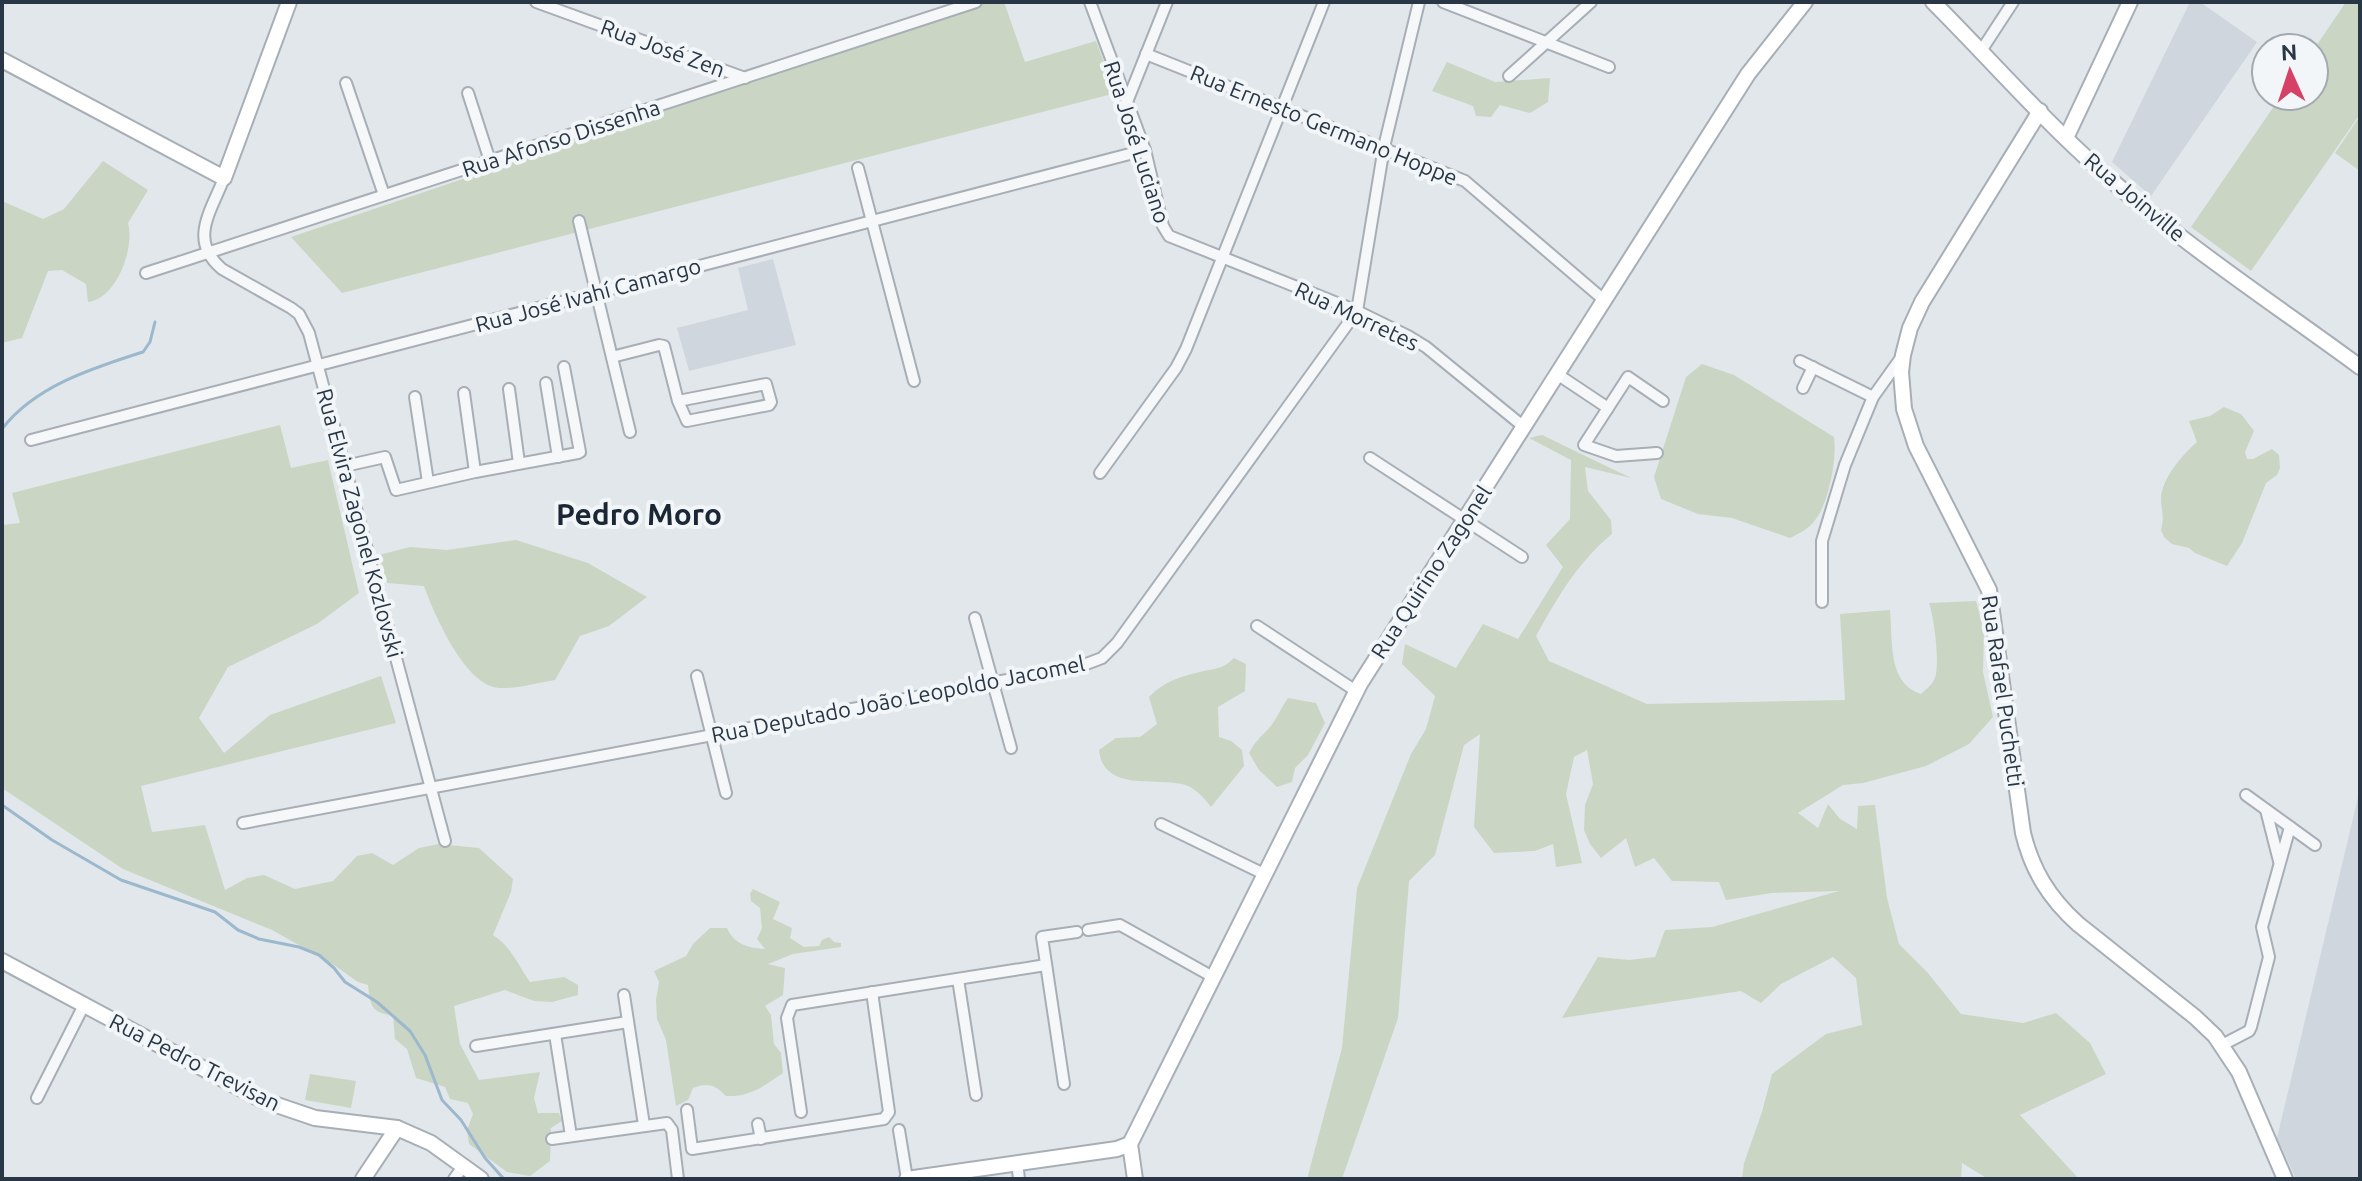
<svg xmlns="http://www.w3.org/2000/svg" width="2362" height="1181" font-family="Ubuntu,sans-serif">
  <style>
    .built { fill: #d0d6de }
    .green { fill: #cad6c3 }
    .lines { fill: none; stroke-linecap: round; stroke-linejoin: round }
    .stream { stroke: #9cb8cd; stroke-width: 3 }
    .street-casing { stroke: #a7aeb6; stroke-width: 14 }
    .secondary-casing { stroke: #a7aeb6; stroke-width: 18 }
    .street { stroke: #f6f7f9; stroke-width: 10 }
    .secondary { stroke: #fff; stroke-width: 14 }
    .labels { text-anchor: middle; stroke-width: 8; stroke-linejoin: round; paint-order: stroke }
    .street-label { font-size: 22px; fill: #293645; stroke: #f2f6f8 }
    .district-label { font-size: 30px; font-weight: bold; fill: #1b2735; stroke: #f2f6f8 }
  </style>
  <rect width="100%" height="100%" fill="#e2e7eb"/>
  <g class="built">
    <polygon points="2190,2 2200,2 2257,42 2151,196 2112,162"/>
    <polygon points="773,259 796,345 689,371 677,328 748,310 738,268"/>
    <polygon points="2360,789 2360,1179 2296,1179 2277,1138"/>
  </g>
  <g class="green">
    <polygon points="987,2 1004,2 1025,62 1096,41 1116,93 342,293 291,237"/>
    <polygon points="2346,2 2360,2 2360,114 2251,271 2191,227 2281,96 2314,96 2314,49"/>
    <polygon points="1447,62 1495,82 1550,78 1548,102 1530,113 1500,105 1491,117 1476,116 1473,106 1432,91"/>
    <polygon points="2360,116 2360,171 2335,153"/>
    <path d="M 103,161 L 148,190 L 128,223 C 135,247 117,299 88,302 L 86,284 L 62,270 L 48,271 L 22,338 L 2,343 L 2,201 L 43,219 L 64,209 Z"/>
    <path d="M 1702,364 L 1734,375 L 1834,437 C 1837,459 1829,501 1816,519 C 1809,529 1800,533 1790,538 L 1732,518 L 1698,514 L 1661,499 L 1654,477 L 1686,377 Z"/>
    <path d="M 2224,407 L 2241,414 L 2254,431 L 2245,452 L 2247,459 L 2253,459 L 2272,449 L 2279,455 L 2280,468 L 2277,475 L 2266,483 L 2242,543 L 2227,566 L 2195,553 L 2189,548 L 2172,544 L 2164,537 L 2161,530 C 2165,514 2161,512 2161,498 C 2162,478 2183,454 2197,442 L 2189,421 L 2210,416 Z"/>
    <path d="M 280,425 L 291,468 L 328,460 L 359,593 L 317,624 L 228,667 L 199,718 L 224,753 L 270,715 L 381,676 L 396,723 L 141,786 L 152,832 L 205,825 L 225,890 L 247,878 L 264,875 L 295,889 L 333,881 L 357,856 L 372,853 L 393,865 L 419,848 L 439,844 L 479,848 L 513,879 L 511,892 L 493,935 C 511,946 518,965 530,982 L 564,977 L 578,985 L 578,995 L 552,1002 L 534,1001 L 505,990 L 454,1006 L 460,1044 L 479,1080 L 540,1072 L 534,1098 L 538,1113 L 559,1113 L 562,1121 L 551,1128 L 550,1161 L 530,1176 L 507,1172 L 469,1144 L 467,1130 L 473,1114 L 468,1103 L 450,1099 L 445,1087 L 416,1078 L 407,1049 L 395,1039 L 393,1015 C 371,1014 370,1004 368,985 L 358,982 L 331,963 L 272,930 L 123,869 L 2,788 L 2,525 L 20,523 L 12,493 Z"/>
    <path d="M 1542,435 L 1631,478 L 1585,467 L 1588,491 L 1611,520 L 1612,534 C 1578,562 1557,598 1536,636 L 1549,661 L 1647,704 L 1845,700 L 1840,614 L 1890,610 C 1893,639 1887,683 1921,694 C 1925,690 1932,685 1934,680 C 1941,667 1934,617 1929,603 L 1976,601 L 1984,631 L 1983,672 L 1993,717 L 1969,744 L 1926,766 L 1863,783 L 1843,785 L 1798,813 L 1818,828 L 1828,804 L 1840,819 L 1857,829 L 1858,806 L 1875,805 L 1887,898 L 1899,944 L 1927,972 L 1961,1014 L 2023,1023 L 2056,1013 L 2090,1043 L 2106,1074 L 2020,1115 L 2079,1179 L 1988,1179 L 1962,1163 L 1961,1179 L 1742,1179 L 1744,1163 L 1762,1112 L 1772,1074 L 1826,1034 L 1862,1025 L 1856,978 L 1833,957 L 1781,984 L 1761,1003 L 1741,991 L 1562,1018 L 1598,957 L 1629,960 L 1655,957 L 1665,930 L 1712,927 L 1839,891 L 1772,893 L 1726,900 L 1719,882 L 1672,881 L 1654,858 L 1635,867 L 1626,838 L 1601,858 L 1590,844 L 1584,830 L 1585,805 L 1593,784 L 1587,750 L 1574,757 L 1566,794 L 1582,863 L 1556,867 L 1553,844 L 1535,851 L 1494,853 L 1474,827 L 1480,734 L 1464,745 L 1435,855 L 1409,881 L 1398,1018 L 1342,1179 L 1307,1179 L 1342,1048 L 1357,888 L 1411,754 L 1426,729 L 1435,696 L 1402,664 L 1405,644 L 1456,668 L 1483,624 L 1518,639 L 1563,567 L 1546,545 L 1570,519 L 1571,460 L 1529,438 Z"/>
    <path d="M 516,540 L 588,563 L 647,597 L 609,626 L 580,636 L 555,680 C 537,683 516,689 499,688 C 465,686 434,614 424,586 L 387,583 L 379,555 L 410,547 L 447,550 Z"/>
    <path d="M 1234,658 L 1246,664 L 1245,691 L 1218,707 L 1219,737 L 1231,741 L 1242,750 L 1244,766 L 1211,807 C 1203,797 1195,787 1182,784 C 1152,778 1103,791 1099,750 L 1116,738 L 1140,737 L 1157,724 L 1149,697 C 1162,683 1180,676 1200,672 C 1215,668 1222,670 1234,658 Z"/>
    <path d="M 1288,698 L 1316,703 L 1325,723 L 1308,755 L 1295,768 L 1292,782 L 1277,787 L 1259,770 L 1249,753 C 1257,739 1260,738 1270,727 C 1276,720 1282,706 1288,698 Z"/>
    <path d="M 753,889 L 780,902 L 773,919 L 792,928 L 790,938 L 804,947 L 819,946 L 822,940 L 829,937 L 834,942 L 841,943 L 841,947 L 793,954 L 768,964 L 785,968 L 783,995 L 765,1006 L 771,1015 L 774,1044 L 781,1053 L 783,1073 C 764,1086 750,1097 726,1096 C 715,1085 708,1082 693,1088 L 688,1100 L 676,1106 L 666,1040 L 657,1019 L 656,1000 L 659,982 L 654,971 L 686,956 L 693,944 L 710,928 L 727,928 C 734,944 748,948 765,949 L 757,939 L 762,928 L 760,908 L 751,901 L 750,894 Z"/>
    <polygon points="310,1074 356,1081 351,1108 305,1100"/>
  </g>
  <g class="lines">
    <g class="stream">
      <path d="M 2,429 C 35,386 93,368 143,352 L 150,342 L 155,322"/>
      <polyline points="2,805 52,840 121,880 215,912 238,930 259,939 299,947 319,955 334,968 345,982 377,1002 410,1031 425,1055 442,1100 461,1120 485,1158 504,1179"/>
    </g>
    <g class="street-casing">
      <g id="street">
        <polyline points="536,2 745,78"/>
        <polyline points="1090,2 1145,150 1163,226 1169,236 1357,311 1408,336 1426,347 1524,427"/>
        <polyline points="1443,2 1609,67"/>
        <polyline points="1981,51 2013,2"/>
        <polyline points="1146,54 1465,181 1604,300"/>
        <polyline points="1509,76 1591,2"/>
        <polyline points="346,83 384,195"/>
        <polyline points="468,93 490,161"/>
        <polyline points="1127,102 1167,2"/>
        <polyline points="858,168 914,381"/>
        <path d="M 224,178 C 211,212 188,240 222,269 L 291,308 L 299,314 L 309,333 L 445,841"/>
        <polyline points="579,221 630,432"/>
        <polyline points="146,273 976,2"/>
        <polyline points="612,357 659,345 664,346 678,401 687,421 769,405 771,402 766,384 678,401"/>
        <polyline points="1800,361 1873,397"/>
        <polyline points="1557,374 1608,408"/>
        <polyline points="546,383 558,457"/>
        <polyline points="1803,388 1813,367"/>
        <polyline points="509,389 519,463"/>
        <polyline points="464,393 475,472"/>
        <polyline points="415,397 428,482"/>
        <polyline points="31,440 1145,150"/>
        <polyline points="1657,453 1616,456 1584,445 1628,377 1663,401"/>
        <polyline points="1370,458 1522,557"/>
        <polyline points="345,466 385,457 396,490 475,472 578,453 580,452 564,367"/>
        <polyline points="1100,473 1176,368 1186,349 1324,2"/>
        <polyline points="1822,602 1822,541 1845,465 1873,397 1903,355"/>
        <polyline points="975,618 1011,748"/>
        <polyline points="1257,626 1356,691"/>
        <polyline points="697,676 726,793"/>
        <polyline points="2246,795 2315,845"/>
        <polyline points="2266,810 2279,861"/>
        <polyline points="243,823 1081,666 1102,658 1117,643 1357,311 1384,147 1419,2"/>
        <polyline points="1161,824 1264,874"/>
        <polyline points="1088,930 1120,925 1213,977"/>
        <polyline points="958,979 976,1095"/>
        <polyline points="624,995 644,1125"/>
        <polyline points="555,1034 571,1136"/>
        <polyline points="2222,1045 2249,1031 2251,1027 2269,957 2262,927 2290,827"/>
        <polyline points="476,1046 628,1022"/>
        <polyline points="1064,1084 1042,937 1077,932"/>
        <polyline points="37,1098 84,1005"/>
        <polyline points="687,1110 692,1149 884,1119 889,1112 872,992"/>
        <polyline points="801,1112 787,1018 792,1005 1046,965"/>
        <polyline points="758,1124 761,1139"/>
        <polyline points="899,1130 907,1179"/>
        <polyline points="552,1139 667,1123 672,1130 678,1179"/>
        <polyline points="1017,1162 1019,1179"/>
        <polyline points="454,1179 464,1165"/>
      </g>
    </g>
    <g class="secondary-casing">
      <g id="secondary">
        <path d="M 1933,2 C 1989,58 2042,119 2101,171 C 2181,243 2273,303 2360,367"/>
        <polyline points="2,60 224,178 289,2"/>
        <path d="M 2040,111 L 1922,302 L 1910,328 L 1903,355 L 1901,372 L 1904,409 L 1916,446 L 1989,590 L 2023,833 C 2032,870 2049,898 2078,924 L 2195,1017 L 2215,1036 L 2239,1072 L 2285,1179"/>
        <polyline points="2066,138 2130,2"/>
        <polyline points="2,961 262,1100 315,1118 397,1128 431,1143 481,1179"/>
        <polyline points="363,1179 397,1128"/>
        <polyline points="907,1179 1117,1149 1130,1144"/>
        <polyline points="1135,1179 1130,1144 1360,684 1748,74 1805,2"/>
      </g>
    </g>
    <use href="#street" class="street"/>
    <use href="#secondary" class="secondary"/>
  </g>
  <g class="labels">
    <g class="street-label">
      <text transform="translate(663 48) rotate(20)" y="8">Rua José Zen</text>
      <text transform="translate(1324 125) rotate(22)" y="8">Rua Ernesto Germano Hoppe</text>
      <text transform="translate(561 138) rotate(-18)" y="8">Rua Afonso Dissenha</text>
      <text transform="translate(1137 142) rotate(72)" y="8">Rua José Luciano</text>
      <text transform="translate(2135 197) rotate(40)" y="8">Rua Joinville</text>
      <text transform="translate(588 295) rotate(-15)" y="8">Rua José Ivahí Camargo</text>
      <text transform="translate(1357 316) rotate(25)" y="8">Rua Morretes</text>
      <text transform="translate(360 523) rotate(75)" y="8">Rua Elvira Zagonel Kozlovski</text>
      <text transform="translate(1431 572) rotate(-57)" y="8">Rua Quirino Zagonel</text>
      <text transform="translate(2003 691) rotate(82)" y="8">Rua Rafael Puchetti</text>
      <text transform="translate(898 699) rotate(-11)" y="8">Rua Deputado João Leopoldo Jacomel</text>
      <text transform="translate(195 1062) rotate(27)" y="8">Rua Pedro Trevisan</text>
    </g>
    <g class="district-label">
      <text x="639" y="525">Pedro Moro</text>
    </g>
  </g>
  <rect width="2362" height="1181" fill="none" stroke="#293645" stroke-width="8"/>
  <g transform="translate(2290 72) rotate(357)"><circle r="38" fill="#f2f6f8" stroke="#a2a9b0" stroke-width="2"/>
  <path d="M0-6L14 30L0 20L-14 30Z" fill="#d64267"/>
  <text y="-12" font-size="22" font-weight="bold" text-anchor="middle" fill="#293645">N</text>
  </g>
</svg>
